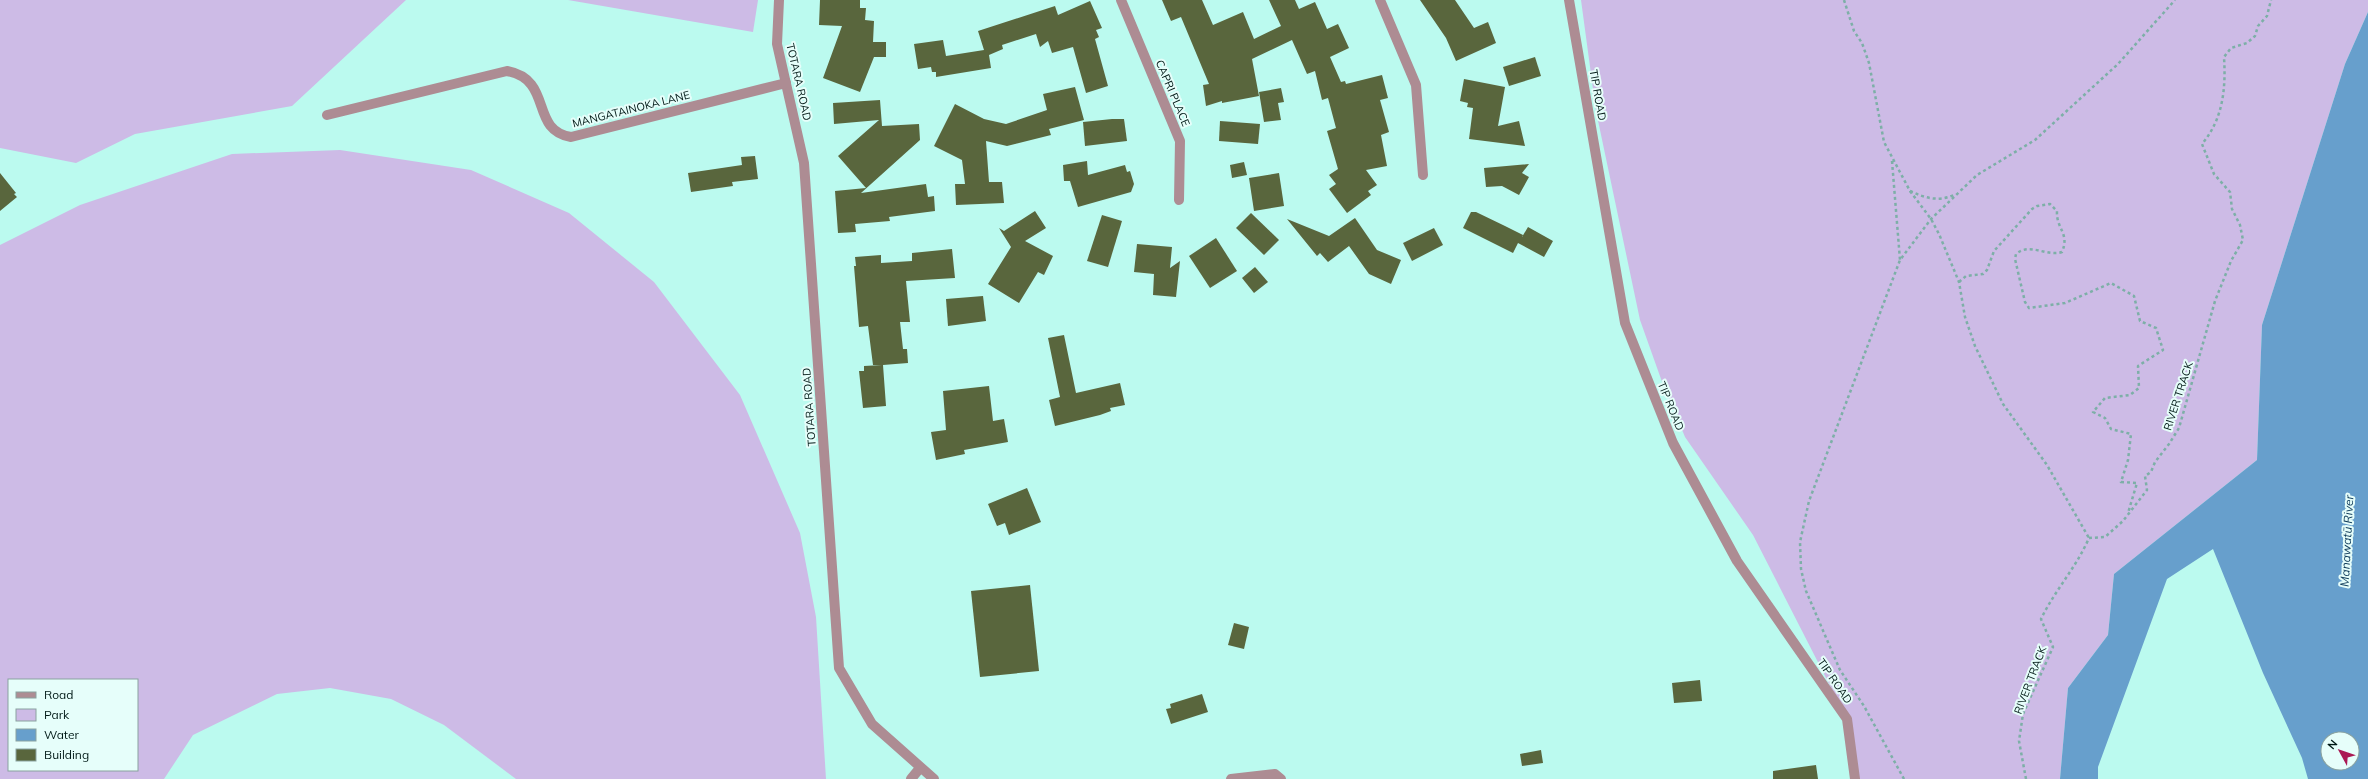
<svg xmlns="http://www.w3.org/2000/svg" width="2368" height="779" font-family="Mulish,sans-serif">
  <style>
    .green { fill: #cdbbe6; fill-rule: evenodd }
    .water { fill: #679fcc; fill-rule: evenodd }
    .building { fill: #59663d }
    .lines { fill: none; stroke-linecap: round; stroke-linejoin: round }
    .path { stroke: #7dafa7; stroke-width: 2.5; stroke-dasharray: 3 3; stroke-linecap: butt }
    .minor { stroke: #ad8c93; stroke-width: 10 }
    .labels { text-anchor: middle; stroke-width: 4; stroke-linejoin: round; paint-order: stroke }
    .street-label { font-size: 11px; fill: #011916; stroke: #e6fefa }
    .water-label { font-size: 12px; font-style: italic; fill: #103c5b; stroke: #e6fefa }
  </style>
  <rect width="100%" height="100%" fill="#bbfaef"/>
  <g class="green">
    <polygon points="0,0 406,0 292,106 135,134 76,163 0,148"/>
    <polygon points="568,0 758,0 753,32"/>
    <polygon points="1581,0 2368,0 2368,12 2345,64 2262,325 2257,460 2114,574 2108,635 2068,688 2060,779 1855,779 1847,719 1753,535 1685,437 1661,379 1640,320 1596,111"/>
    <path d="M 340,150 L 471,170 L 569,213 L 654,282 L 740,395 L 800,533 L 816,617 L 826,779 L 516,779 L 444,725 L 391,699 L 330,688 L 277,694 L 193,735 L 164,779 L 0,779 L 0,245 L 80,205 L 232,154 ZM 9,680 L 137,680 L 137,770 L 9,770 Z"/>
  </g>
  <path class="water" d="M 2368,12 L 2368,779 L 2308,779 L 2302,758 L 2263,673 L 2213,549 L 2167,579 L 2098,767 L 2098,779 L 2060,779 L 2068,688 L 2108,635 L 2114,574 L 2257,460 L 2262,325 L 2345,64 ZM 2328,739 L 2352,739 L 2352,763 L 2328,763 Z"/>
  <g class="building">
    <polygon points="820,0 860,0 860,8 866,8 865,20 874,21 873,42 886,42 886,57 874,57 860,92 823,78 842,26 819,25"/>
    <polygon points="1162,0 1202,0 1213,25 1243,12 1254,39 1281,26 1269,0 1295,0 1299,9 1315,2 1327,29 1338,24 1349,48 1330,57 1341,82 1345,81 1346,84 1382,75 1388,98 1380,100 1389,132 1381,135 1387,166 1366,170 1377,185 1368,191 1371,195 1347,213 1329,189 1336,184 1329,175 1338,169 1327,131 1336,128 1328,98 1322,100 1315,71 1307,74 1292,40 1252,59 1259,96 1222,103 1222,101 1206,106 1203,85 1209,84 1181,17 1171,21"/>
    <polygon points="1420,0 1455,0 1474,28 1488,22 1496,43 1456,61 1446,38"/>
    <polygon points="1090,1 1102,28 1096,30 1099,37 1095,39 1108,86 1086,93 1073,47 1052,53 1048,41 1040,47 1036,34 1002,45 1003,49 989,55 991,68 936,77 936,72 932,72 931,67 918,69 914,44 943,40 946,56 984,50 978,31 1055,6 1058,15"/>
    <polygon points="1535,57 1541,76 1509,86 1503,67"/>
    <polygon points="1464,79 1505,87 1498,126 1519,121 1525,146 1469,139 1473,108 1467,107 1468,103 1460,101"/>
    <polygon points="1075,87 1084,120 1049,129 1051,135 1007,146 986,141 989,182 1002,182 1004,203 956,205 955,184 965,184 962,160 934,146 955,104 984,119 1006,124 1047,110 1043,94"/>
    <polygon points="1281,88 1284,102 1278,103 1281,120 1264,122 1259,92"/>
    <polygon points="880,100 882,126 919,124 920,140 861,193 926,184 928,197 934,196 935,211 889,217 890,221 855,224 856,232 838,233 835,191 866,188 838,156 879,120 834,124 833,103"/>
    <polygon points="1112,119 1124,119 1127,141 1085,146 1083,122"/>
    <polygon points="1220,121 1260,124 1258,144 1219,141"/>
    <polygon points="755,156 758,179 732,182 733,186 691,192 688,173 742,165 741,157"/>
    <polygon points="1087,161 1088,175 1125,165 1127,172 1130,171 1134,184 1131,192 1078,207 1070,181 1064,181 1063,165"/>
    <polygon points="1244,162 1247,175 1232,178 1230,165"/>
    <polygon points="1529,164 1522,173 1529,177 1519,195 1502,186 1486,187 1484,168"/>
    <polygon points="0,173 16,193 14,194 17,197 0,211"/>
    <polygon points="1279,173 1284,206 1254,211 1249,178"/>
    <polygon points="1035,211 1046,228 1025,241 1053,256 1044,275 1038,272 1019,303 988,284 1011,247 999,228 1004,231"/>
    <polygon points="1471,212 1476,212 1505,226 1523,235 1522,237 1528,227 1553,241 1544,257 1518,243 1513,253 1463,228"/>
    <polygon points="1251,213 1279,240 1264,255 1236,228"/>
    <polygon points="1102,215 1122,221 1108,267 1087,261"/>
    <polygon points="1355,218 1377,250 1401,260 1391,284 1369,274 1349,246 1328,262 1320,253 1317,256 1287,219 1329,236"/>
    <polygon points="1434,228 1443,245 1412,261 1403,243"/>
    <polygon points="1216,238 1237,271 1210,288 1189,256"/>
    <polygon points="1137,244 1172,247 1170,268 1180,261 1176,297 1153,295 1154,274 1134,272"/>
    <polygon points="952,249 955,278 906,281 910,322 900,322 903,349 907,349 908,363 883,365 886,406 863,408 859,371 864,371 864,366 882,365 873,365 868,326 859,327 854,266 856,266 855,257 881,255 881,263 912,261 912,253"/>
    <polygon points="1255,267 1268,282 1254,293 1242,278"/>
    <polygon points="983,296 986,321 948,326 946,299"/>
    <polygon points="1064,335 1076,393 1120,383 1125,405 1110,408 1111,411 1100,415 1055,426 1049,400 1060,397 1048,338"/>
    <polygon points="989,386 993,421 1004,419 1008,442 964,450 965,454 936,460 931,432 946,430 943,391"/>
    <polygon points="1027,488 1041,522 1009,535 1005,523 997,526 988,504"/>
    <polygon points="1030,585 1039,671 980,677 971,591"/>
    <polygon points="1234,623 1249,627 1244,649 1228,645"/>
    <polygon points="1700,680 1702,701 1674,703 1672,683"/>
    <polygon points="1202,694 1208,712 1171,724 1166,709 1171,708 1170,704"/>
    <polygon points="1541,750 1543,763 1522,766 1520,754"/>
    <polygon points="1816,765 1818,779 1773,779 1773,771"/>
  </g>
  <g class="lines">
    <g class="path">
      <path d="M 1844,0 L 1854,31 L 1862,43 L 1869,63 L 1884,142 L 1910,191 C 1925,198 1938,202 1954,195"/>
      <polyline points="1892,161 1900,260"/>
      <polyline points="1910,191 1931,219 1939,234 1959,282 1965,317 1975,346 2003,404 2047,465 2089,538"/>
      <path d="M 1959,282 L 1966,276 L 1983,274 L 1987,270 L 1994,251 L 2032,209 L 2037,206 L 2050,204 L 2057,211 C 2056,229 2070,233 2062,252 C 2046,257 2030,242 2016,254 L 2015,259 L 2025,302 L 2029,308 L 2065,303 L 2111,283 L 2134,296 L 2140,321 L 2156,328 L 2163,350 L 2138,366 L 2139,388 L 2130,395 L 2105,398 L 2093,412 L 2105,418 L 2111,429 L 2131,434 L 2128,460 L 2121,482 L 2137,483 L 2128,513"/>
      <polyline points="1904,779 1864,706 1840,670 1806,591 1801,569 1800,542 1809,501 1900,260 1931,219 1977,175 2035,140 2118,64 2175,0"/>
      <path d="M 2026,779 L 2019,741 L 2023,714 L 2053,647 L 2041,619 C 2055,590 2076,568 2089,538 L 2105,537 L 2123,521 L 2147,490 L 2145,476 L 2151,472 L 2155,462 L 2169,444 L 2179,428 L 2215,301 L 2231,261 L 2243,240 L 2240,225 L 2232,209 L 2230,192 L 2214,174 L 2202,144 C 2223,119 2226,89 2224,57 L 2231,48 L 2247,43 L 2255,36 L 2258,26 L 2267,16 L 2271,0"/>
    </g>
    <g class="minor">
      <polyline points="779,0 777,44 804,163 839,668 872,724 934,779"/>
      <polyline points="1121,0 1180,141 1179,200"/>
      <polyline points="1380,0 1416,85 1423,175"/>
      <polyline points="1569,0 1625,323 1673,443 1737,561 1847,719 1855,779"/>
      <path d="M 327,115 L 507,71 C 554,80 529,130 571,137 L 786,83"/>
      <polyline points="911,779 920,768"/>
      <polyline points="1231,779 1275,774 1281,779"/>
    </g>
  </g>
  <g class="labels">
    <g class="street-label">
      <text transform="translate(799 82) rotate(77)" y="4">TOTARA ROAD</text>
      <text transform="translate(1173 93) rotate(67)" y="4">CAPRI PLACE</text>
      <text transform="translate(1598 95) rotate(80)" y="4">TIP ROAD</text>
      <text transform="translate(631 109) rotate(-14)" y="4">MANGATAINOKA LANE</text>
      <text transform="translate(2178 396) rotate(-72)" y="4">RIVER TRACK</text>
      <text transform="translate(1671 406) rotate(68)" y="4">TIP ROAD</text>
      <text transform="translate(809 407) rotate(-94)" y="4">TOTARA ROAD</text>
      <text transform="translate(2030 680) rotate(-69)" y="4">RIVER TRACK</text>
      <text transform="translate(1835 681) rotate(55)" y="4">TIP ROAD</text>
    </g>
    <g class="water-label">
      <text transform="translate(2347 541) rotate(-87)" y="4">Manawatū River</text>
    </g>
  </g>
  <rect x="8" y="679" width="130" height="92" fill="#e6fefa" stroke="#8aa29f"/>
  <rect x="16" y="692" width="20" height="6" fill="#ad8c93" stroke="#8aa29f"/>
  <text x="44" y="699" font-size="12" fill="#011916">Road</text>
  <rect x="16" y="709" width="20" height="12" fill="#cdbbe6" stroke="#8aa29f"/>
  <text x="44" y="719" font-size="12" fill="#011916">Park</text>
  <rect x="16" y="729" width="20" height="12" fill="#679fcc" stroke="#8aa29f"/>
  <text x="44" y="739" font-size="12" fill="#011916">Water</text>
  <rect x="16" y="749" width="20" height="12" fill="#59663d" stroke="#8aa29f"/>
  <text x="44" y="759" font-size="12" fill="#011916">Building</text>
  <g transform="translate(2340 751) rotate(310)"><circle r="19" fill="#e6fefa" stroke="#8aa29f"/>
  <path d="M0-3L7 15L0 10L-7 15Z" fill="#aa1a54"/>
  <text y="-6" font-size="11" font-weight="bold" text-anchor="middle" fill="#011916">N</text>
  </g>
</svg>
